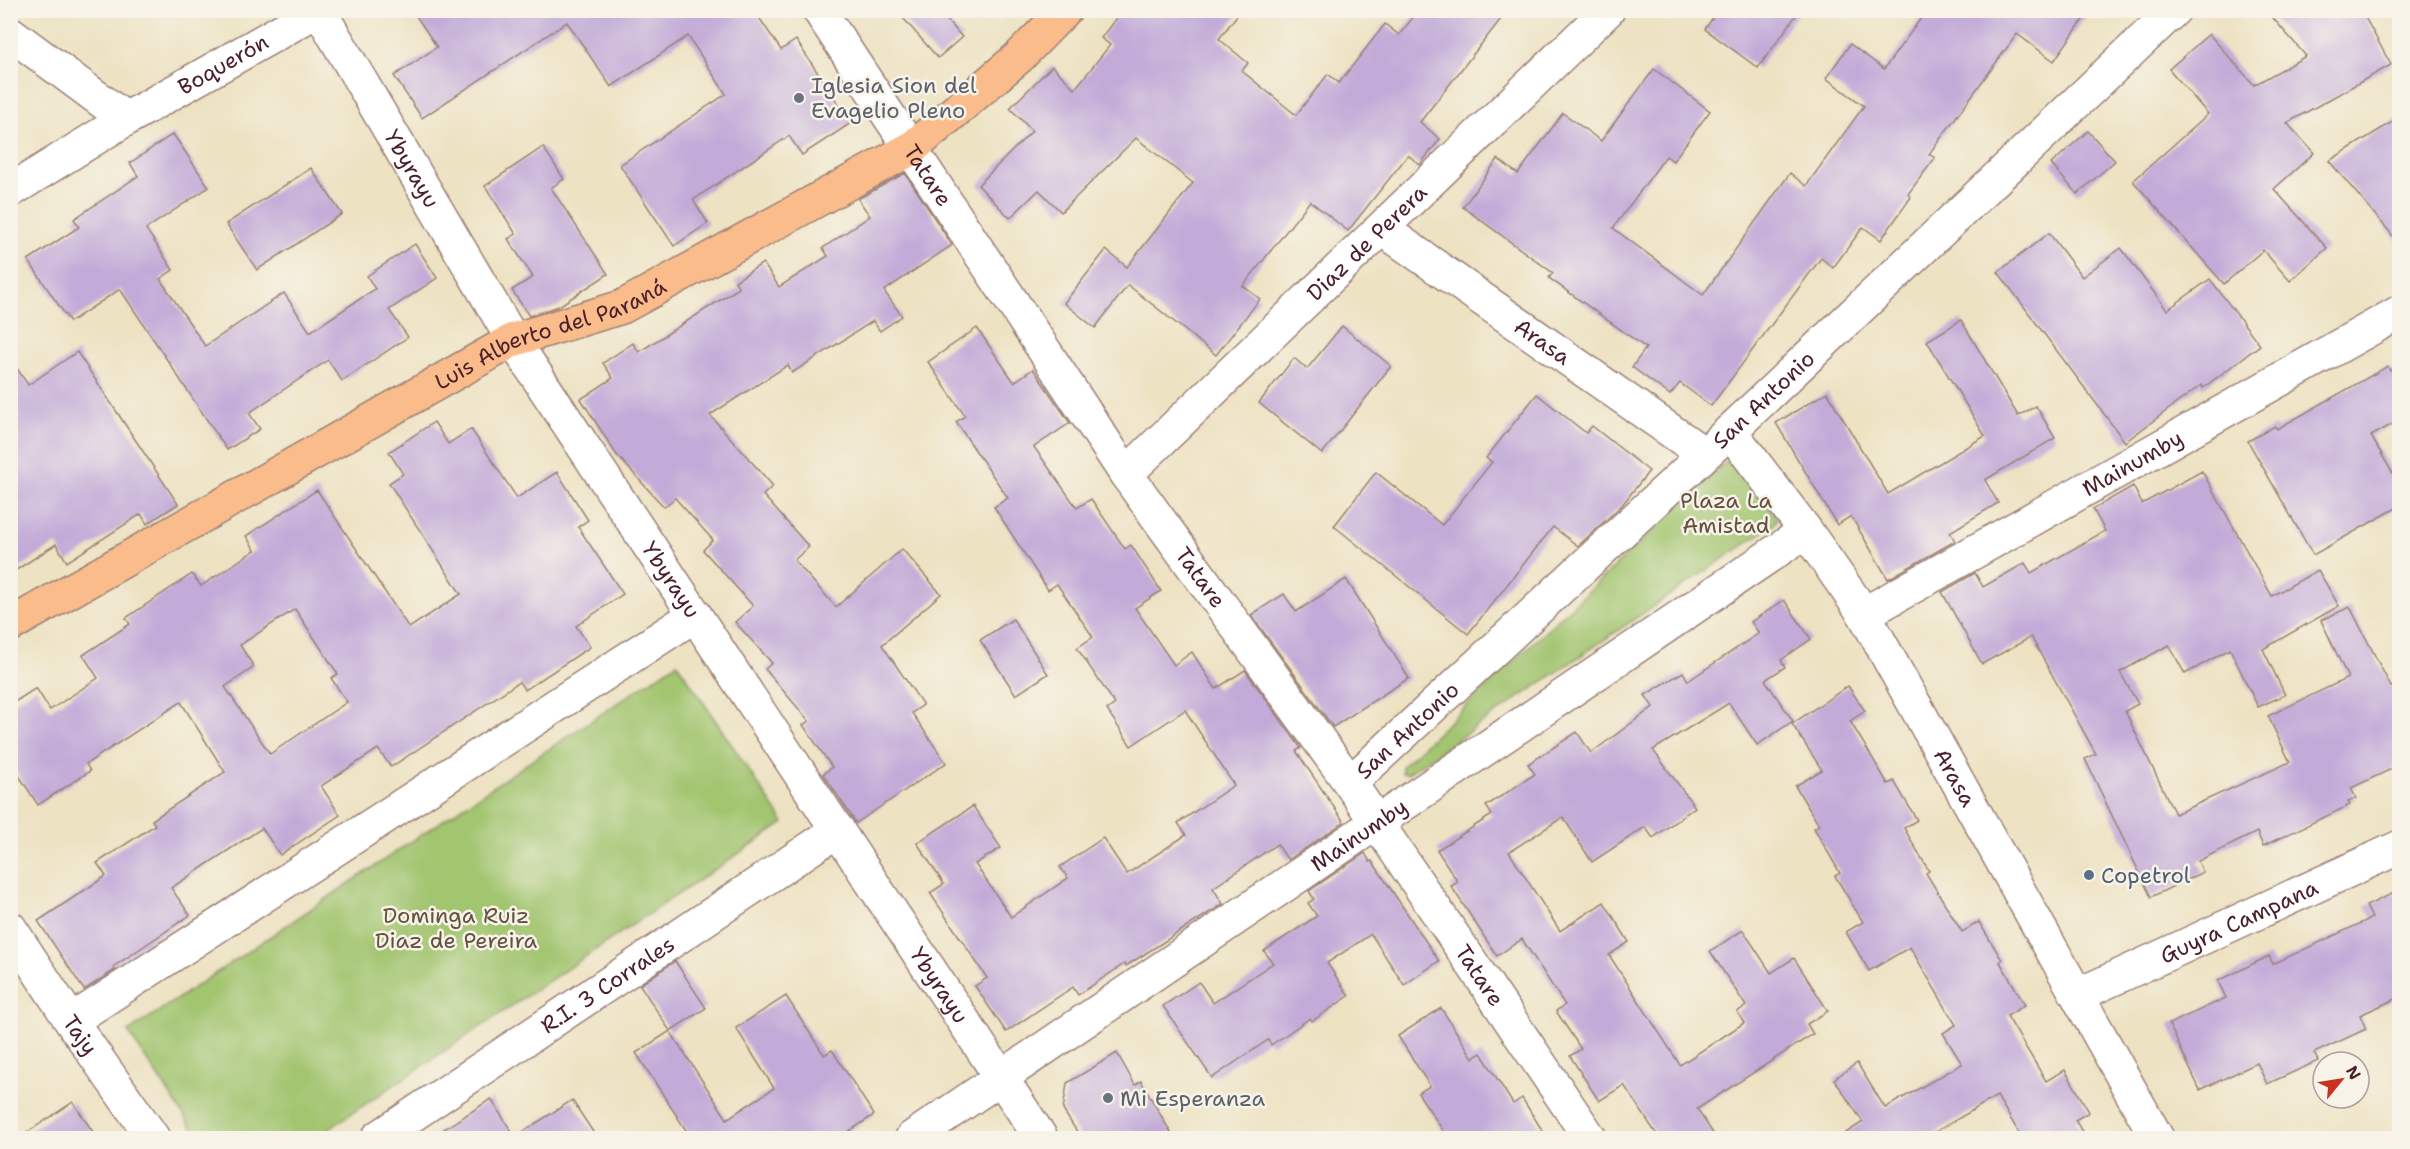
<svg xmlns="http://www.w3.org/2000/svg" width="2410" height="1149" font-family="'Shantell Sans',sans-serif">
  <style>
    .green { fill: #a2c56f; stroke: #76724d; stroke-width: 1.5 }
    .building { fill: #c2abd8; fill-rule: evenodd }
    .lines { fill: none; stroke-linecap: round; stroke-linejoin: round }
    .minor-casing { stroke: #9c8076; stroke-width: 36 }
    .major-casing { stroke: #9c8076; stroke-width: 36 }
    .minor { stroke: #fff; stroke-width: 33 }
    .major { stroke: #fabc8b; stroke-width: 33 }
    .worship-dot { fill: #6b7280; stroke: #f7f3e8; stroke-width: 2 }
    .service-dot { fill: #5c6f8a; stroke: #f7f3e8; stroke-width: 2 }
    .labels { text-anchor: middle; stroke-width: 5; stroke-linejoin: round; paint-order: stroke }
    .street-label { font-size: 22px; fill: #4a1f2b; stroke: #f7f3e8 }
    .worship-label { font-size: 22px; fill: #5b616d; stroke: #f7f3e8; text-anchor: start }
    .park-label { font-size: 22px; fill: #64513f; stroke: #f7f3e8 }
    .service-label { font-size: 22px; fill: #4e5e75; stroke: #f7f3e8; text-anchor: start }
  </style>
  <rect width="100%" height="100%" fill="#f7f3e8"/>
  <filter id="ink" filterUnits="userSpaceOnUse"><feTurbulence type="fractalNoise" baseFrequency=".0167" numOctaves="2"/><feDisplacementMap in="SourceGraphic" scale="12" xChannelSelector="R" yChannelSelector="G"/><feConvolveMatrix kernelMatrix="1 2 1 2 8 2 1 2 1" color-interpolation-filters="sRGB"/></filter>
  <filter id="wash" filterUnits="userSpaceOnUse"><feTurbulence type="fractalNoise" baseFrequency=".008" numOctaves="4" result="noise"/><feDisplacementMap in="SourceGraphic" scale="24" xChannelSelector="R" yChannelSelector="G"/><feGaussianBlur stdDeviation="1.35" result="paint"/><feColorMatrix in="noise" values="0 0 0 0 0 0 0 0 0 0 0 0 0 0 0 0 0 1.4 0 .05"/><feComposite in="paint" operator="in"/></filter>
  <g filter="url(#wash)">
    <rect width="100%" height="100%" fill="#ede2c2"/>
    <g class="green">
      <polygon points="1726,462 1732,462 1776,516 1777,519 1773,525 1408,773 1402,773 1402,766"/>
      <polygon points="677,663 784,823 315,1138 199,1138 128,1032"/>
    </g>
    <g id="blocks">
      <g class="building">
        <polygon points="412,10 754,10 781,50 796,40 851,123 802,155 789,136 693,200 708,223 674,246 620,165 726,94 688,36 611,87 567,22 422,118 394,76 437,47"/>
        <polygon points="896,10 938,10 962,37 938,58"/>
        <polygon points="1122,10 1241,10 1219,39 1248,63 1242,71 1296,115 1328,74 1339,83 1385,24 1399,35 1419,10 1508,10 1420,122 1440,139 1420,165 1408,155 1348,231 1310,201 1243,286 1260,299 1216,355 1128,285 1095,328 1064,303 1106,250 1127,267 1193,183 1136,138 1061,212 1039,190 1010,218 978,185 1032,131 1010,108 1052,66 1075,89 1110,45 1101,38"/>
        <polygon points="1718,10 1800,10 1758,68 1705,29"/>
        <polygon points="1927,10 2090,10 2054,61 2017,34 1929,154 1935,158 1908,194 1911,197 1881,240 1863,227 1833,268 1821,258 1711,406 1680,383 1670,395 1632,367 1646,348 1549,278 1553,273 1463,207 1498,159 1518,174 1563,113 1601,141 1654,69 1710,111 1673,161 1666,156 1613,228 1703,295 1790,173 1806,186 1864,106 1826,78 1850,44 1884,69"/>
        <polygon points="2266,10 2361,10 2391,65 2287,123 2314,153 2274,189 2327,248 2290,281 2263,250 2224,284 2133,181 2208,114 2169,69 2209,34 2254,85 2306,56"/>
        <polygon points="2400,117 2400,244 2329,161"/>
        <polygon points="2088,131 2115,161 2077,194 2051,164"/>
        <polygon points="173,134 209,187 146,229 173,270 160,279 205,346 284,293 310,332 375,289 367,276 415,244 437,278 389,310 408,337 342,381 328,360 249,413 260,429 227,450 120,289 70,322 28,260 79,227 74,219 138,176 130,163"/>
        <polygon points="543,147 564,179 551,188 608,274 559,306 529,316 512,290 533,277 508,239 516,234 485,186"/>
        <polygon points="311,168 342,214 257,270 226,224"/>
        <polygon points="905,173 952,245 884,291 902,316 880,331 873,321 792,373 788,365 710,415 773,486 763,495 809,547 794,560 836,607 902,549 941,594 882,645 923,705 912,713 946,763 856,823 823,774 832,767 803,725 809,721 765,669 772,663 735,622 753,606 703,550 713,540 675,498 664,507 616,454 581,399 613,378 603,363 633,343 639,352 739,288 735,281 763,263 779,287 828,256 823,248 870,216 858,199"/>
        <polygon points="2049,233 2082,277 2121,248 2167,310 2210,279 2260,345 2203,388 2201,385 2125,442 1998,272"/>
        <polygon points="1961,320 2018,416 2036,406 2055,438 1985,480 1998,503 1950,532 1955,541 1888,579 1851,516 1837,525 1776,423 1827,392 1888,494 1985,436 1927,341"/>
        <polygon points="1342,326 1391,366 1322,454 1259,403 1294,358 1307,369"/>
        <polygon points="977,328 1014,382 1033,369 1070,423 1034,447 1077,508 1091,499 1125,549 1131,545 1161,591 1135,608 1174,665 1192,652 1216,689 1245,670 1301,748 1296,751 1344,822 1288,860 1277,844 1213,888 1223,904 1126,966 1124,964 1078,995 1073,987 1006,1032 975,986 987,978 930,893 944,884 917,843 973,806 1001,848 975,864 1011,917 1068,878 1060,867 1103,838 1127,874 1186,835 1178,823 1234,785 1185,710 1131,746 1107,710 1115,704 1077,648 1093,637 1057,584 1048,590 994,507 1008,498 956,422 965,416 928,362"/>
        <polygon points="77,352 178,504 147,524 141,514 67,562 56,544 10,574 10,358 28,385"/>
        <polygon points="2400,365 2400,420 2371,436 2400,486 2400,506 2313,555 2248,441 2275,426 2277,429 2388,366 2390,371"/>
        <polygon points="1537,394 1586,433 1592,426 1649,471 1622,505 1578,546 1553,527 1468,634 1334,526 1376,472 1442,525 1492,462 1486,458"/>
        <path d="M 434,422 L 448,444 L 471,429 L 517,498 L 557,472 L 588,520 L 578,527 L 623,594 L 576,626 L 590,647 L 525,690 L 519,682 L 391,767 L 378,749 L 321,786 L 340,815 L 280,855 L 262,828 L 171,888 L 190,915 L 113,967 L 115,970 L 84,990 L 38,921 L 106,876 L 97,863 L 155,825 L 152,820 L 225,772 L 181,702 L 86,764 L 90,771 L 38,805 L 10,762 L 10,705 L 36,688 L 50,710 L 98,678 L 83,655 L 130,624 L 126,618 L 192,574 L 201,586 L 255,550 L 246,536 L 317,490 L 409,628 L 461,594 L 389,483 L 403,474 L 389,452 ZM 295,609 L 338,674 L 331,678 L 347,702 L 270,754 L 225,687 L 254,667 L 240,645 Z"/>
        <polygon points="2202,471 2272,596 2318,570 2339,606 2263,649 2285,695 2258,707 2230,649 2185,674 2169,645 2120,672 2138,704 2125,711 2175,814 2290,762 2268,716 2348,678 2321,620 2350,607 2391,687 2400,683 2400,765 2351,788 2356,798 2348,802 2350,805 2263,846 2257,832 2198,861 2203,872 2151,897 2085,759 2096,754 2031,637 1982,664 1942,592 1975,573 1983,587 2025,563 2031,573 2105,531 2093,509 2133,486 2142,504"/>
        <polygon points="1346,579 1409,678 1333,727 1251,615 1284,594 1296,612"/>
        <polygon points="1784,600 1811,639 1781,660 1785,667 1765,680 1793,721 1757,745 1729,703 1653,750 1695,807 1653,838 1645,827 1592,862 1563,817 1509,852 1560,931 1604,902 1629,942 1609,955 1680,1065 1744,1023 1737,1012 1746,1006 1710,951 1743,930 1771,973 1794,958 1828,1011 1807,1024 1813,1034 1697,1109 1716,1138 1659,1138 1624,1085 1599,1101 1570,1056 1581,1049 1556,1011 1565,1005 1522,939 1497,956 1451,886 1458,882 1437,850 1492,815 1486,806 1535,774 1528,764 1577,732 1591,753 1653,707 1645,695 1683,672 1688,681 1759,633 1751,622"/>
        <polygon points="1013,619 1048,674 1016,695 980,640"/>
        <polygon points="1848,686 1865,711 1850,721 1888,784 1894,781 1917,820 1904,828 1929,871 1926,873 1962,932 1979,922 2002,960 2000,962 2025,1005 2007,1016 2046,1081 2065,1070 2089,1112 2075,1120 2086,1138 2022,1138 1997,1096 1925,1138 1838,1138 1863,1122 1834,1079 1857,1063 1885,1108 1962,1064 1943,1033 1956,1025 1910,947 1869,971 1846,932 1863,922 1835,876 1840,873 1814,828 1819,825 1795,786 1822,770 1792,724"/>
        <polygon points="1365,853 1370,862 1372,861 1439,961 1404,985 1371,934 1327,963 1349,996 1312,1021 1310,1018 1271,1045 1268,1040 1212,1078 1163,1006 1199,982 1213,1003 1273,963 1264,951 1317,916 1308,903 1314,899 1309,891"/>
        <polygon points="2400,890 2400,997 2360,1015 2366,1029 2314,1053 2318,1061 2267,1084 2257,1063 2200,1090 2169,1024 2226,998 2218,981 2269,956 2273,964 2372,918 2366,906"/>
        <polygon points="675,961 706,1008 670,1031 640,985"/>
        <polygon points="786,996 824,1055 832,1050 874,1115 839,1138 691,1138 636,1053 670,1031 727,1119 774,1088 736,1028"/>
        <polygon points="1441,1008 1473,1058 1481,1053 1513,1104 1522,1098 1547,1138 1448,1138 1418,1093 1430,1086 1398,1036"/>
        <polygon points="1117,1053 1135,1085 1141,1081 1174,1138 1081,1138 1063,1110 1067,1083"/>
        <polygon points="491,1099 515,1137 572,1100 597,1138 430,1138"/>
        <polygon points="73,1102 97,1138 19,1138"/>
      </g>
    </g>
  </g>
  <g filter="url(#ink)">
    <use href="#blocks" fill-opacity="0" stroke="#9c8076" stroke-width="1.5"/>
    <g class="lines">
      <g class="minor-casing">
        <g id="minor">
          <path id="s1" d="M 319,10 L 513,340 L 1041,1138"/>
          <path id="s2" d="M 819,10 L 1126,474 L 1350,783 L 1590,1138"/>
          <polyline points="10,33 126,119"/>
          <path id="s3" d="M 10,191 L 126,119 L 318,10"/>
          <path id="s4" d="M 1382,229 L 1704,454"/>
          <path id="s5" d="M 1730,431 L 1806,531 L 1864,614 L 2157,1138"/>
          <path id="s6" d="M 1126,474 L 1608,10"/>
          <path id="s7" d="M 1864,614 L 2400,312"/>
          <path id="s8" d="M 1350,783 L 1730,431 L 2174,10"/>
          <path id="s9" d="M 10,928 L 71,1021 L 153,1138"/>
          <path id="s10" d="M 2078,995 L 2400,847"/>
          <polyline points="71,1021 695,615"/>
          <path id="s11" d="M 378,1138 L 838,830"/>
          <path id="s12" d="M 912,1138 L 1806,531"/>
        </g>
      </g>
      <g class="major-casing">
        <g id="major">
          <path id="s13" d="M 10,625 L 513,340 L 622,307 L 912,148 L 1019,57 L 1065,10"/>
        </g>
      </g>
      <use href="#minor" class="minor"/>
      <use href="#major" class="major"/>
    </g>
  </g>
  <g class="worship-dot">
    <circle cx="799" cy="98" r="6"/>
    <circle cx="1108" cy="1098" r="6"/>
  </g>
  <circle class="service-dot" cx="2089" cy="875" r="6"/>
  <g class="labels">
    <g class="street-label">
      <text dy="8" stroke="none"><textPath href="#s3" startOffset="248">Boquerón</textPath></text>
      <text dy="8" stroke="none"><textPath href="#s1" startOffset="184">Ybyrayu</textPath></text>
      <text dy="8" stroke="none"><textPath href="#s2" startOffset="198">Tatare</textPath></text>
      <text dy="8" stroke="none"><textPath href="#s6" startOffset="334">Diaz de Perera</textPath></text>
      <text dy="8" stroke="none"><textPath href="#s13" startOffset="615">Luis Alberto del Paraná</textPath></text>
      <text dy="8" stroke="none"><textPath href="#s4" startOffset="196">Arasa</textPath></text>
      <text dy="8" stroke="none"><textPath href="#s8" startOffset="564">San Antonio</textPath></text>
      <text dy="8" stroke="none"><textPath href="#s7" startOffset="308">Mainumby</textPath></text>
      <text dy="8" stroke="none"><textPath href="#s2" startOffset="684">Tatare</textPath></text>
      <text dy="8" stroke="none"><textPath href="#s1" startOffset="670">Ybyrayu</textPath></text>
      <text dy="8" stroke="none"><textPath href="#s8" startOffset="78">San Antonio</textPath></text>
      <text dy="8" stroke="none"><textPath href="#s5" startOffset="414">Arasa</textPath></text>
      <text dy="8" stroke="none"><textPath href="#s12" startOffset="540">Mainumby</textPath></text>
      <text dy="8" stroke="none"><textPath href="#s10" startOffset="177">Guyra Campana</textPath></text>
      <text dy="8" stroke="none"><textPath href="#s2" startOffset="1170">Tatare</textPath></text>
      <text dy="8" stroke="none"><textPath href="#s11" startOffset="276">R.I. 3 Corrales</textPath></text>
      <text dy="8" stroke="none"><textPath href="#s1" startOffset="1156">Ybyrayu</textPath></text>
      <text dy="8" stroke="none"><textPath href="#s9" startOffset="128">Tajy</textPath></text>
    </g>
    <g class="worship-label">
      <text x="811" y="93">Iglesia Sion del<tspan x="811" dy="25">Evagelio Pleno</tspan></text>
      <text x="1120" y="1106">Mi Esperanza</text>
    </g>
    <g class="park-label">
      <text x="1726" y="508">Plaza La<tspan x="1726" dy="25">Amistad</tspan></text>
      <text x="456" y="923">Dominga Ruiz<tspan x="456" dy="25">Diaz de Pereira</tspan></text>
    </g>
    <g class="service-label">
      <text x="2101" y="883">Copetrol</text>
    </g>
  </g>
  <rect width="2410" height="1149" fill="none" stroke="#f7f3e8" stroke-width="36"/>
  <g transform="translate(2341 1080) rotate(60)"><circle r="28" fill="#f7f3e8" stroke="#b29e9c" stroke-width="1.5"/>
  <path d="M0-4.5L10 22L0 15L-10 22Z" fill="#c8321e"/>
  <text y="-9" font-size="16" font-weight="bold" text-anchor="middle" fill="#4a1f2b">N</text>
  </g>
</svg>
